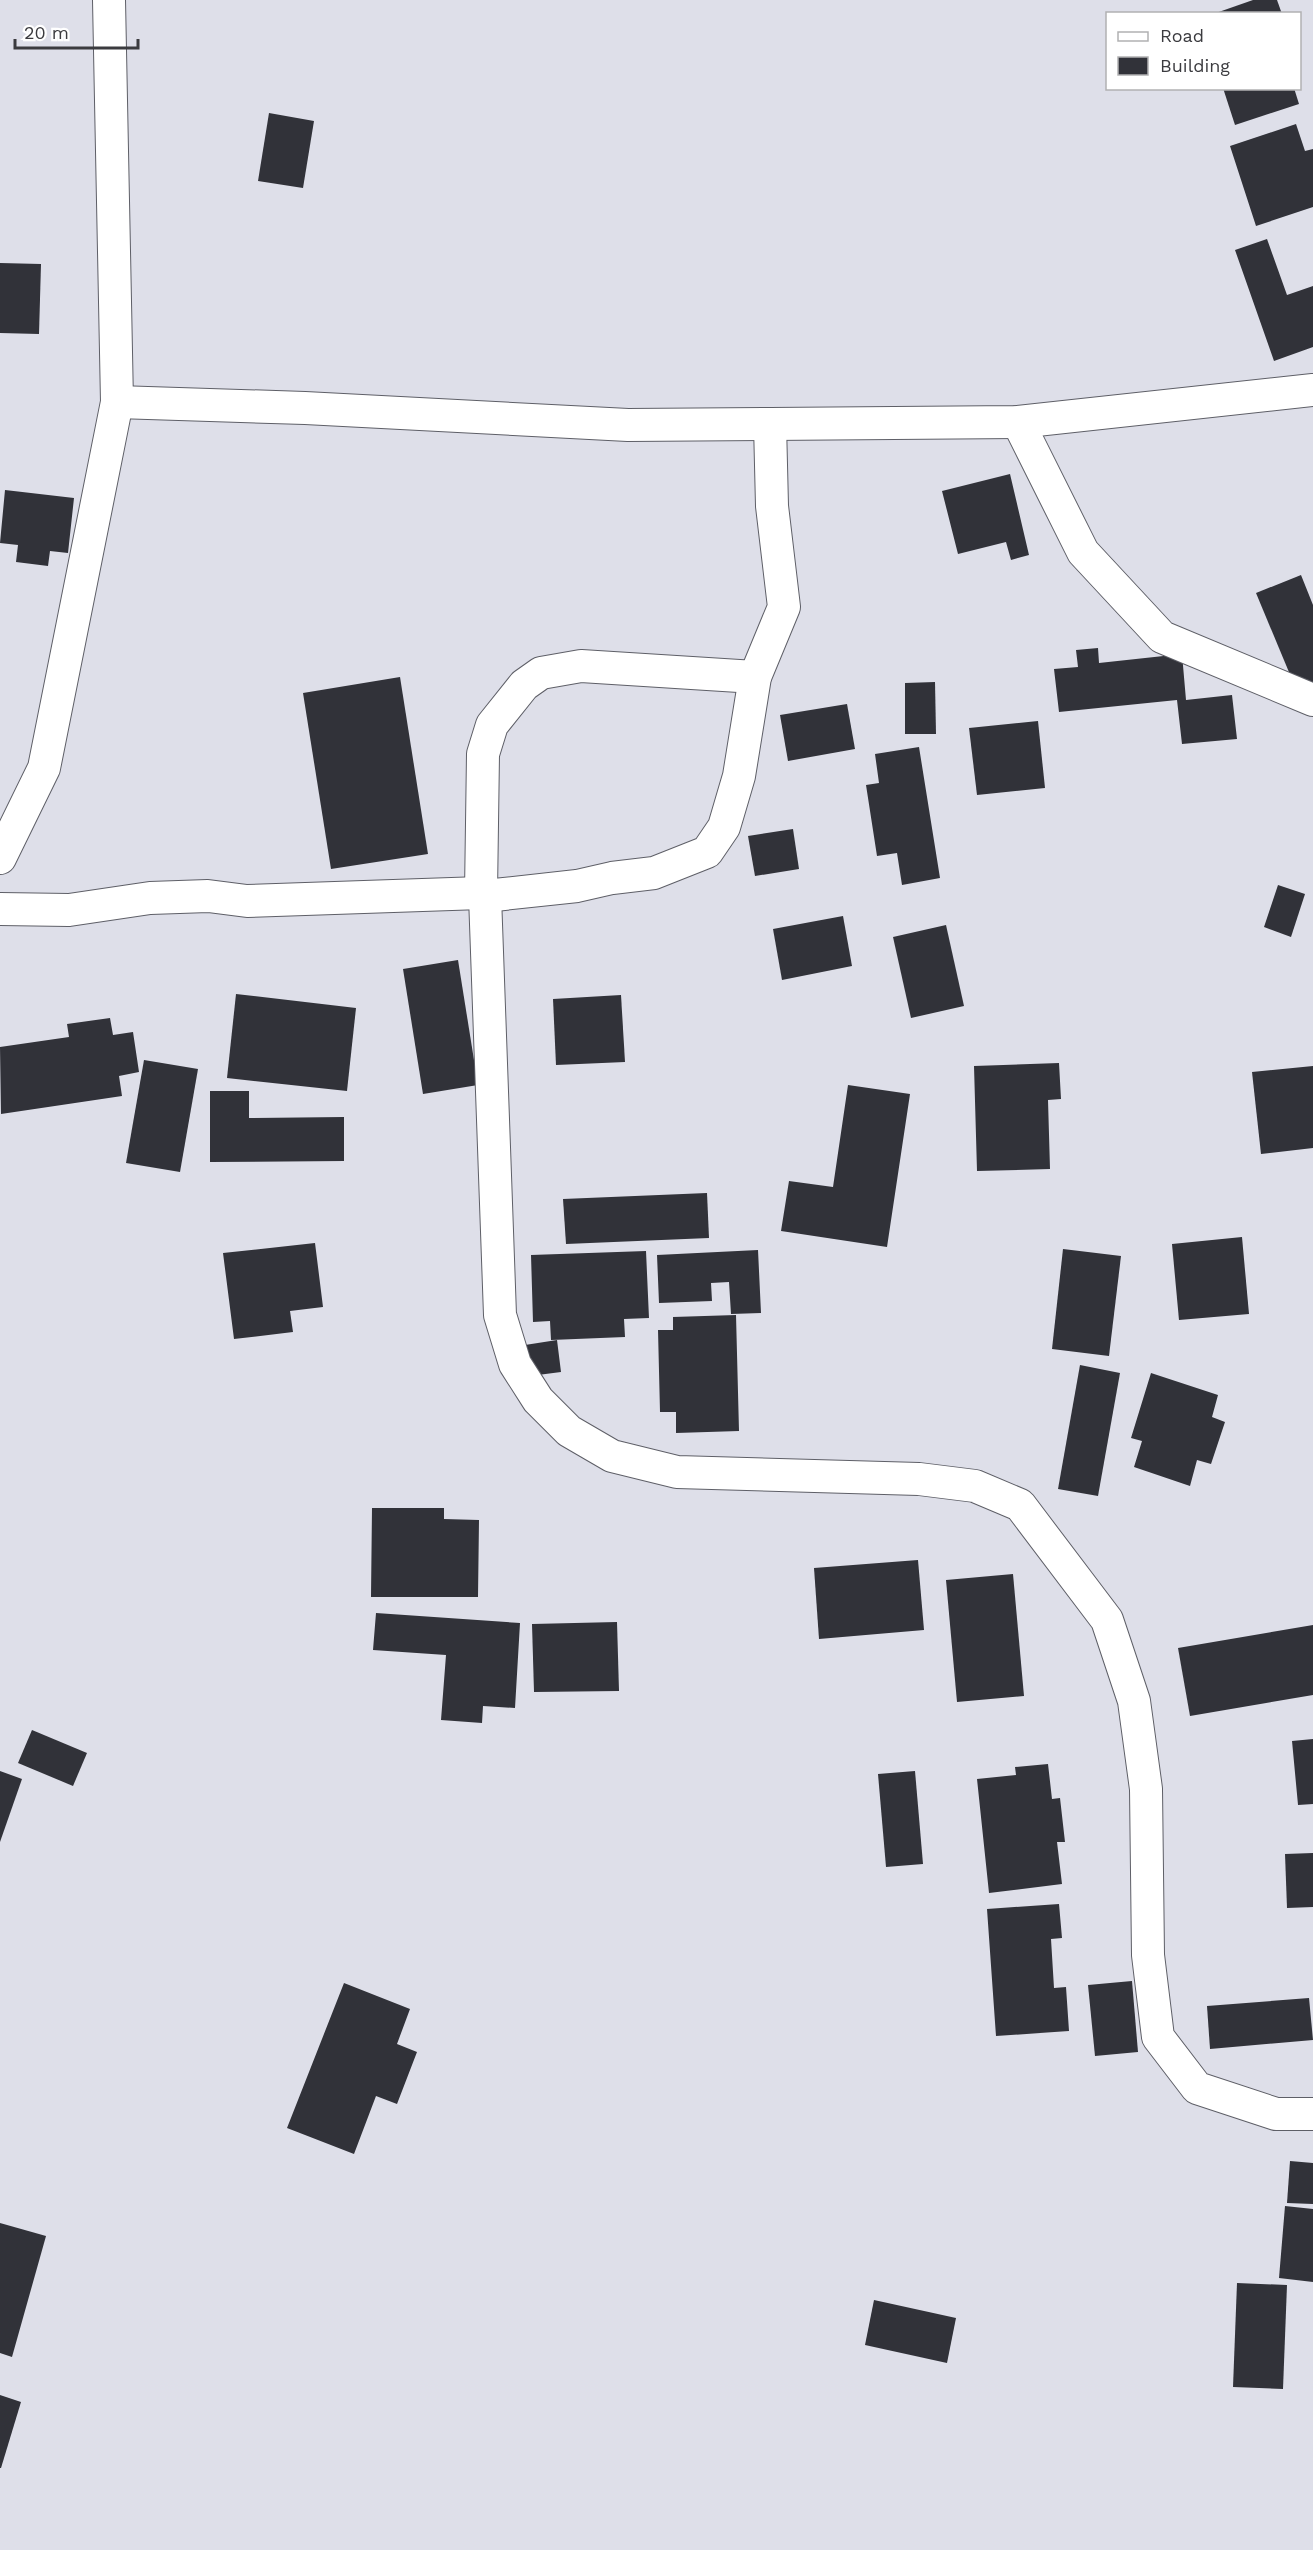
<svg xmlns="http://www.w3.org/2000/svg" width="1313" height="2550" font-family="'Work Sans',sans-serif">
  <style>
    .building { fill: #313239 }
    .lines { fill: none; stroke-linecap: round; stroke-linejoin: round }
    .street-casing { stroke: #5e5f67; stroke-width: 34 }
    .street { stroke: #fff; stroke-width: 32 }
  </style>
  <rect width="100%" height="100%" fill="#dedfe9"/>
  <g class="building">
    <polygon points="1253,0 1277,0 1282,14 1213,14"/>
    <polygon points="1223,88 1294,88 1299,104 1235,125"/>
    <polygon points="269,113 314,121 303,188 258,181"/>
    <polygon points="1296,124 1305,151 1313,149 1313,207 1256,226 1230,146"/>
    <polygon points="1267,239 1287,295 1313,286 1313,347 1274,361 1235,250"/>
    <polygon points="0,263 41,264 39,334 0,333"/>
    <polygon points="1010,474 1029,555 1011,560 1006,542 958,554 942,491"/>
    <polygon points="5,490 74,498 68,553 50,551 48,566 16,562 18,545 0,543"/>
    <polygon points="1301,575 1313,605 1313,682 1296,689 1256,593"/>
    <polygon points="1098,648 1099,663 1182,654 1186,700 1232,695 1237,739 1182,744 1177,700 1059,712 1054,669 1078,667 1076,650"/>
    <polygon points="400,677 428,854 331,869 303,693"/>
    <polygon points="935,682 936,734 905,734 905,683"/>
    <polygon points="847,704 855,749 788,761 780,715"/>
    <polygon points="1038,721 1045,788 977,795 969,728"/>
    <polygon points="919,747 940,878 902,885 897,853 877,856 866,785 879,783 875,754"/>
    <polygon points="793,829 799,869 755,876 748,836"/>
    <polygon points="1278,885 1305,894 1291,937 1264,927"/>
    <polygon points="843,916 852,966 782,980 773,929"/>
    <polygon points="946,925 964,1006 911,1018 893,937"/>
    <polygon points="458,960 478,1085 423,1094 403,969"/>
    <polygon points="236,994 356,1008 347,1091 227,1078"/>
    <polygon points="621,995 625,1062 556,1065 553,999"/>
    <polygon points="110,1018 113,1035 133,1032 139,1072 119,1076 122,1096 1,1114 0,1047 69,1037 67,1024"/>
    <polygon points="144,1060 198,1069 180,1172 126,1163"/>
    <polygon points="1059,1063 1061,1099 1048,1100 1050,1169 977,1171 974,1066"/>
    <polygon points="1313,1066 1313,1148 1261,1154 1252,1072"/>
    <polygon points="848,1085 910,1094 887,1247 781,1231 789,1181 833,1187"/>
    <polygon points="210,1091 249,1091 249,1118 344,1117 344,1161 210,1162"/>
    <polygon points="707,1193 709,1238 566,1244 563,1199"/>
    <polygon points="1242,1237 1249,1314 1179,1320 1172,1244"/>
    <polygon points="315,1243 323,1307 290,1311 293,1332 234,1339 223,1253"/>
    <polygon points="1063,1249 1121,1256 1109,1356 1052,1349"/>
    <polygon points="758,1250 761,1313 731,1314 729,1282 711,1283 712,1301 659,1303 657,1255"/>
    <polygon points="646,1251 649,1318 624,1319 625,1337 551,1340 550,1321 533,1322 531,1255"/>
    <polygon points="736,1315 739,1431 676,1433 676,1412 660,1412 658,1330 673,1330 673,1317"/>
    <polygon points="557,1340 561,1372 530,1376 525,1345"/>
    <polygon points="1080,1365 1120,1373 1098,1496 1058,1489"/>
    <polygon points="1151,1373 1218,1395 1212,1417 1225,1422 1211,1464 1197,1460 1190,1486 1134,1467 1142,1441 1131,1438"/>
    <polygon points="372,1508 444,1508 444,1519 479,1520 478,1597 371,1597"/>
    <polygon points="918,1560 924,1630 819,1639 814,1568"/>
    <polygon points="1013,1574 1024,1696 957,1702 946,1580"/>
    <polygon points="376,1613 520,1623 515,1708 483,1706 482,1723 441,1720 446,1655 373,1650"/>
    <polygon points="617,1622 619,1691 534,1692 532,1624"/>
    <polygon points="1313,1625 1313,1695 1190,1716 1178,1648"/>
    <polygon points="32,1730 87,1753 73,1786 18,1763"/>
    <polygon points="1313,1739 1313,1804 1298,1805 1292,1741"/>
    <polygon points="1048,1764 1052,1799 1060,1798 1065,1842 1057,1842 1062,1884 989,1893 977,1779 1016,1775 1015,1767"/>
    <polygon points="0,1771 22,1779 0,1842"/>
    <polygon points="915,1771 923,1864 886,1867 878,1774"/>
    <polygon points="1313,1853 1313,1907 1287,1908 1285,1854"/>
    <polygon points="1059,1904 1062,1938 1051,1939 1054,1988 1066,1987 1069,2031 996,2036 987,1909"/>
    <polygon points="1132,1981 1138,2052 1095,2056 1088,1985"/>
    <polygon points="344,1983 410,2009 397,2044 417,2052 397,2104 376,2096 354,2154 287,2128"/>
    <polygon points="1309,1998 1313,2040 1210,2049 1207,2006"/>
    <polygon points="1290,2161 1313,2163 1313,2204 1287,2203"/>
    <polygon points="1285,2206 1313,2209 1313,2282 1279,2278"/>
    <polygon points="0,2223 46,2236 12,2357 0,2353"/>
    <polygon points="1237,2283 1287,2285 1283,2389 1233,2387"/>
    <polygon points="874,2300 956,2318 947,2363 865,2345"/>
    <polygon points="0,2395 21,2402 1,2468 0,2468"/>
  </g>
  <g class="lines">
    <g class="street-casing">
      <g id="street">
        <polyline points="117,402 305,408 628,425 770,424 1018,422 1313,390"/>
        <polyline points="1018,422 1083,552 1162,637 1313,700"/>
        <polyline points="0,858 44,768 117,402 109,0"/>
        <polyline points="481,893 483,754 492,725 524,685 541,673 581,666 755,677"/>
        <polyline points="485,896 500,1315 515,1364 538,1400 569,1431 612,1456 677,1472 919,1479 975,1486 1020,1505 1107,1620 1134,1701 1146,1789 1148,1955 1158,2037 1197,2088 1276,2114 1313,2114"/>
        <polyline points="0,909 69,910 150,898 208,896 247,901 481,893 485,896 577,886 612,878 654,873 707,852 724,827 739,776 755,677 784,607 772,506 770,424"/>
      </g>
    </g>
    <use href="#street" class="street"/>
  </g>
  <rect x="1106" y="12" width="195" height="78" fill="#ffffff" stroke="#b1b1b2" stroke-width="1.5"/>
  <rect x="1118" y="32" width="30" height="9" fill="#ffffff" stroke="#b1b1b2" stroke-width="1.5"/>
  <text x="1160" y="42" font-size="18" fill="#3b3b3f">Road</text>
  <rect x="1118" y="57" width="30" height="18" fill="#313239" stroke="#b1b1b2" stroke-width="1.5"/>
  <text x="1160" y="72" font-size="18" fill="#3b3b3f">Building</text>
  <path d="M15 39v9h123v-9" fill="none" stroke="#3b3b3f" stroke-width="3"/>
  <text x="24" y="39" font-size="18" fill="#3b3b3f" stroke="#ffffff" stroke-width="4.5" paint-order="stroke">20 m</text>
</svg>
